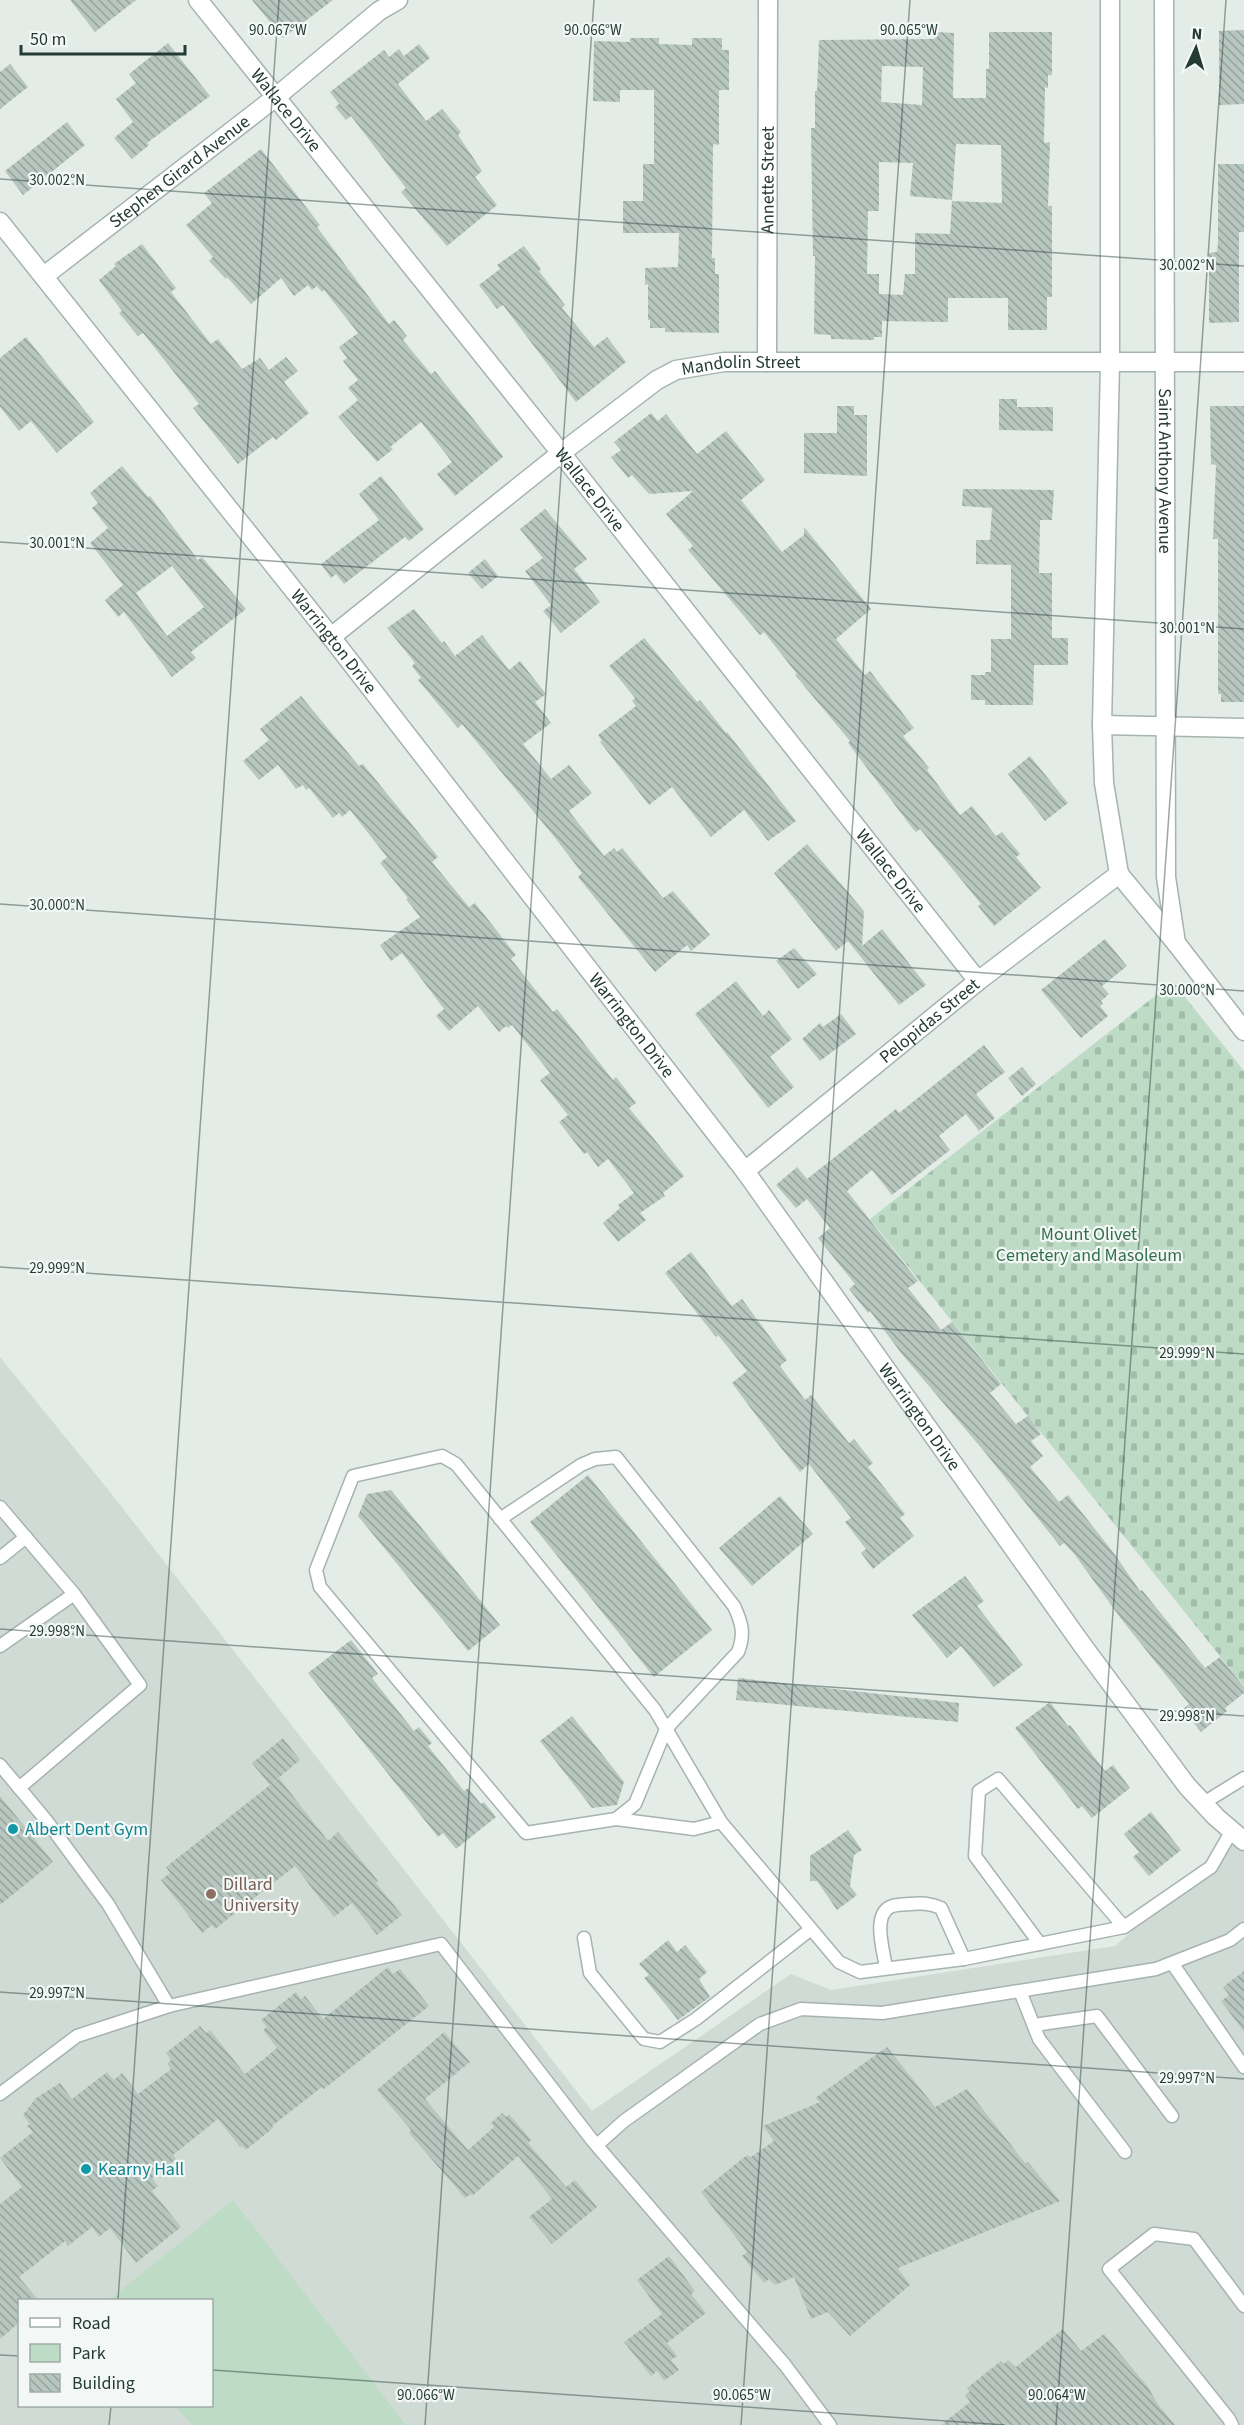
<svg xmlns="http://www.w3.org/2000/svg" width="1244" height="2425" font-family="'Source Sans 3',sans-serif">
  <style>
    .built { fill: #d1dbd6; fill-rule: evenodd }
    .green { fill: #bddbc5 }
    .cemetery { fill: url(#cemetery-stones) }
    .building { fill: url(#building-back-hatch); fill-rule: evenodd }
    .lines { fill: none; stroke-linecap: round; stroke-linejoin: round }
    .lane-casing { stroke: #a6b3ae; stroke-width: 15 }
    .street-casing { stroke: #a6b3ae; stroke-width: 21 }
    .lane { stroke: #fff; stroke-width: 12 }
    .street { stroke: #fff; stroke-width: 18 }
    .ticks { fill: none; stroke: #243b35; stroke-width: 1.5; stroke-opacity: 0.45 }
    .culture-dot { fill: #0f9aa8; stroke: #f3f8f6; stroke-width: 2 }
    .education-dot { fill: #8d6e63; stroke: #f3f8f6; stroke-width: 2 }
    .labels { text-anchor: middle; stroke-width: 4.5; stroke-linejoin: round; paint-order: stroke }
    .street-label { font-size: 18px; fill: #243b35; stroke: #f3f8f6 }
    .park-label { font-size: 18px; fill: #316f48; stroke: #f3f8f6 }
    .culture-label { font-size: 18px; fill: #0d838f; stroke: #f3f8f6; text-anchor: start }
    .education-label { font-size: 18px; fill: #785e54; stroke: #f3f8f6; text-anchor: start }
    .ticks-label { font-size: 15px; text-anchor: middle; fill: #243b35; stroke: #f3f8f6; stroke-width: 4.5; stroke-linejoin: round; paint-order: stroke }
  </style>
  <defs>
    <pattern id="cemetery-stones" width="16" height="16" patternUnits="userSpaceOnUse" patternTransform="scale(1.5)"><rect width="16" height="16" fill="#bddbc5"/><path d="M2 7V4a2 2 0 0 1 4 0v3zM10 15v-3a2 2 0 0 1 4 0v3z" fill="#a2bdaa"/></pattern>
    <pattern id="building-back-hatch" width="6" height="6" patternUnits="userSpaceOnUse" patternTransform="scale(1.5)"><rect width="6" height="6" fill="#b8c6c0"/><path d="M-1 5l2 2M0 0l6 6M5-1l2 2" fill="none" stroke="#95a29d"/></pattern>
  </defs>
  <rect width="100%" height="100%" fill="#e3ece7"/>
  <path class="built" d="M 0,1357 L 110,1492 L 592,2111 L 791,1974 L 831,1990 L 1115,1946 L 1238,1838 L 1244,1841 L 1244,2425 L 0,2425 ZM 20,2300 L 212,2300 L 212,2406 L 20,2406 Z"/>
  <polygon class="green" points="233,2200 406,2425 192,2425 175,2406 212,2406 212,2300 109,2300"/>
  <polygon class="cemetery" points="1173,982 1244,1071 1244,1686 870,1219"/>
  <g class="building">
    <polygon points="70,0 136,0 95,32"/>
    <polygon points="252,0 333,0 283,38"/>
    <polygon points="1244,30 1244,104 1219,105 1219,31"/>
    <path d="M 935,32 L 954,33 L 953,98 L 986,98 L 986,69 L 989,69 L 989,32 L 1052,32 L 1052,75 L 1048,75 L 1048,88 L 1045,87 L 1044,143 L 1050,142 L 1048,206 L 1052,206 L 1052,297 L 1047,297 L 1047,330 L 1008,330 L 1008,298 L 948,298 L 948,322 L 882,321 L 882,337 L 874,337 L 874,340 L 831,339 L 831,335 L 814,334 L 815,256 L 813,256 L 811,128 L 815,128 L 815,91 L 817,91 L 819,40 L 935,39 ZM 882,66 L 923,67 L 922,105 L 881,102 ZM 956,144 L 1001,145 L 1002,203 L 952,201 L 950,234 L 915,233 L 915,274 L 905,274 L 903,295 L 879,294 L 879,274 L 867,274 L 868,211 L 879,211 L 879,162 L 913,163 L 910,196 L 952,200 Z"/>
    <polygon points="630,38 659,38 659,44 692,45 692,38 722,38 722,50 729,50 729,90 719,90 719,145 713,144 712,258 715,258 715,274 719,274 719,333 665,332 665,328 650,328 650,320 648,320 648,284 645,285 645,268 678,267 679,233 623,233 623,201 643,201 643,164 654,164 654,90 620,90 620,102 593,101 594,41 630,42"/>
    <polygon points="168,43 210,96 147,143 149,145 132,159 114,138 133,122 116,99 136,83 129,74"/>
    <polygon points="419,44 430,58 398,84 426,121 442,109 461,132 458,135 482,171 475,177 497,205 447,246 401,192 406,188 351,116 346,120 335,107 339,104 330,92 384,50 389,57 399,49 404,56"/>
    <polygon points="10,64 28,87 0,109 0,72"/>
    <polygon points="67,122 85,145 23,195 5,171"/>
    <polygon points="261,149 320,225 317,227 389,324 394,320 407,336 403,340 431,374 435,371 502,455 503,457 455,496 437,474 452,462 421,422 390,447 393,449 377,462 338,417 358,400 348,388 358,380 343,361 347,358 339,347 358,333 324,290 322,292 317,286 312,290 308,285 294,296 281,278 251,304 227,277 226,279 209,261 213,257 186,225 212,203 204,193"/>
    <polygon points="1218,164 1244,164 1244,232 1239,232 1239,322 1209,323 1209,253 1217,252 1218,243"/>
    <polygon points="142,244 176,288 171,292 211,344 218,339 242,369 260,358 269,370 286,357 298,371 284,382 309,413 276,440 273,437 238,464 193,408 199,404 143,333 138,336 119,313 122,311 99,280 116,266 114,264"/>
    <polygon points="524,246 541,269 539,271 565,305 562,308 594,347 607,337 626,362 576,402 503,305 497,309 479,285 500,269 497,265"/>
    <polygon points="26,337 94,422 57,453 31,421 19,431 0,407 0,358"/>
    <polygon points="999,399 1017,399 1017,407 1053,407 1053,431 999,430"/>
    <polygon points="837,406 854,406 854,415 867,415 867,476 804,473 804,433 837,433"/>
    <polygon points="1210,406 1244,406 1244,702 1221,702 1221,694 1218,694 1218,539 1213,539 1216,465 1211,464"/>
    <polygon points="651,413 658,421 666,414 697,454 726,431 765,480 741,500 782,552 804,535 804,527 871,609 836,639 865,675 870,671 914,728 903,736 929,768 927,770 960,815 972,806 996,836 1002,832 1020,854 1016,857 1041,888 994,926 978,906 981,904 920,829 916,832 913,829 848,743 850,741 795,675 797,674 764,632 760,635 688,550 693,546 666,514 693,491 649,494 632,475 628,478 611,457 621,450 614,442"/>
    <path d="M 122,466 L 148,497 L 150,496 L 198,560 L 202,557 L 246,609 L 191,652 L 196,658 L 172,677 L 124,612 L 118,617 L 105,600 L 123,585 L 90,543 L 108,528 L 92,508 L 98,503 L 90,493 ZM 172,566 L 204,607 L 167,636 L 136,593 Z"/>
    <polygon points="381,476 424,529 409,541 405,537 344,584 336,574 331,578 321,564 379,520 359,494"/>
    <polygon points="963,489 1054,490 1052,520 1040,520 1039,573 1052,573 1052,638 1068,638 1068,665 1034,665 1033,705 985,705 985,700 971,700 971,675 985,675 985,672 991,672 991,639 1011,639 1011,565 976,564 976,540 990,540 992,508 962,506"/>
    <polygon points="545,509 587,559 574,569 600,602 561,633 543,611 551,605 525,571 543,558 520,529"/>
    <polygon points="485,559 498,576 482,589 468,573"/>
    <polygon points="414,609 442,643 444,641 455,656 482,635 509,670 520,661 546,694 535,702 551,723 523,744 551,779 569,765 592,793 569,811 604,856 614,848 617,852 622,848 663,898 673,891 710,935 691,951 687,945 655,972 578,877 582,873 556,839 462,724 458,728 418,680 421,678 412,666 415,663 387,628"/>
    <polygon points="644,638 697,702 700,700 726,733 727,732 796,821 768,841 744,810 711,837 672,787 649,805 600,742 602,741 598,735 636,706 632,701 635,698 609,666"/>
    <polygon points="301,696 359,766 363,764 418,832 438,857 432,862 469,907 475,903 516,955 511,959 553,1012 557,1009 613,1080 616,1077 636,1103 629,1108 684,1176 663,1193 665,1196 640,1213 646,1220 618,1242 603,1223 620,1208 618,1205 634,1193 608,1159 598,1167 587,1152 584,1154 559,1122 568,1115 540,1080 550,1073 512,1025 508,1028 506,1026 499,1032 478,1006 449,1031 436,1016 444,1009 402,953 391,961 380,945 420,917 406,899 408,898 380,863 387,857 350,810 342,817 339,813 333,818 309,788 306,790 303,785 296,789 278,765 259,780 243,761 269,740 260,729"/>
    <polygon points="1030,756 1068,803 1045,821 1008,774"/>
    <polygon points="807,844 864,911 862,946 882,929 926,985 899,1005 848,941 836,951 774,873"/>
    <polygon points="1105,939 1127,966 1102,986 1109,994 1101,1001 1103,1004 1100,1006 1108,1016 1081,1038 1041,990"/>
    <polygon points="794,948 817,974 798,989 776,961"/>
    <polygon points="736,981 763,1016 769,1010 792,1039 770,1057 794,1087 768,1108 695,1014"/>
    <polygon points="841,1014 856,1034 820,1061 802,1039 820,1023 823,1027"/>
    <polygon points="984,1045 1005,1072 976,1094 995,1118 979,1131 966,1114 939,1136 950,1150 892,1195 872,1170 847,1191 918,1281 908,1288 941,1330 952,1322 1001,1384 990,1393 1016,1424 1028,1416 1041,1434 1031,1441 1043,1456 1030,1467 1059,1502 1068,1495 1113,1552 1140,1591 1142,1590 1205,1668 1220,1657 1244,1687 1244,1693 1225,1708 1227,1711 1201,1732 1183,1709 1189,1704 1122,1620 1075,1555 1064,1543 1060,1546 983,1450 901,1353 870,1311 868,1313 849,1289 855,1284 818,1238 830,1228 807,1199 796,1208 776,1185 797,1167 807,1179 896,1109 899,1113"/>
    <polygon points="1022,1067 1036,1084 1022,1096 1008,1078"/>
    <polygon points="691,1252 732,1306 742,1299 787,1360 780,1366 805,1400 811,1395 849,1443 854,1439 873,1463 868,1467 905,1514 900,1518 914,1536 873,1569 861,1553 866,1549 845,1522 851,1518 809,1464 800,1472 770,1434 732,1383 747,1371 718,1335 716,1337 665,1273"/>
    <polygon points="588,1475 712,1630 654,1677 530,1522"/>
    <polygon points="391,1490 500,1625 468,1651 358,1516 367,1494"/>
    <polygon points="780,1496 813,1534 752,1586 719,1548"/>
    <polygon points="965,1576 984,1601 977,1606 1023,1665 994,1687 961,1646 947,1658 912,1615"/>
    <polygon points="351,1640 378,1674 372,1678 414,1731 419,1727 432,1743 428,1746 464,1791 468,1788 481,1804 484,1802 496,1817 456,1849 443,1833 438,1837 308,1673"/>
    <polygon points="738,1678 959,1703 958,1722 736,1700"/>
    <polygon points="1050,1702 1068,1726 1070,1725 1105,1771 1113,1765 1130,1788 1092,1818 1082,1806 1078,1809 1015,1728"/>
    <polygon points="572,1716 624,1782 617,1805 592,1808 540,1741"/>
    <polygon points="283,1738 300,1760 270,1785 252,1763"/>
    <polygon points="279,1778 328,1841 338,1832 378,1881 376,1883 402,1915 377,1935 352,1903 334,1917 295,1866 215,1929 212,1925 202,1933 161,1880 170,1873 166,1867"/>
    <polygon points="0,1796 53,1862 0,1905"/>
    <polygon points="1151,1812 1181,1850 1149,1876 1133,1857 1139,1852 1124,1834"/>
    <polygon points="848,1830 862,1850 854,1855 850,1886 857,1895 837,1910 817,1881 810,1881 810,1856"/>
    <polygon points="668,1940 677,1952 685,1945 707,1972 699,1979 710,1997 678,2020 644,1978 649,1975 639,1964"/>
    <polygon points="388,1967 393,1974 400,1969 429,2006 324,2089 322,2087 272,2126 273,2128 246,2150 242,2146 240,2147 218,2119 173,2155 176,2159 152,2178 158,2186 152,2191 181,2227 136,2263 110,2228 99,2237 92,2227 68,2246 65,2241 19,2277 39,2301 20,2301 20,2322 0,2339 0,2204 22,2187 0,2158 33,2132 27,2126 30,2124 23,2115 36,2098 60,2083 72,2099 107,2072 114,2080 122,2073 138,2094 171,2069 167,2064 171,2060 166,2053 200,2026 206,2033 210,2030 245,2074 277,2048 263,2030 267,2027 261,2020 296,1992 301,1999 305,1996 323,2019"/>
    <polygon points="1244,1971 1244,2032 1221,2001 1229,1995 1223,1987"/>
    <polygon points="444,2032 470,2062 425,2099 468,2150 494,2127 491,2123 502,2113 506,2117 509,2114 531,2140 528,2143 566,2187 575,2180 597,2207 552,2244 529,2217 552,2199 518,2156 472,2196 471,2194 465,2198 409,2133 411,2130 377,2090"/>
    <polygon points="887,2047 935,2107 967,2089 1025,2163 1028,2162 1060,2201 898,2268 910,2285 850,2336 828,2312 811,2319 794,2277 775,2285 769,2279 764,2283 742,2256 747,2252 701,2192 747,2155 751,2157 774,2141 763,2126 820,2102 815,2098"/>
    <polygon points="669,2256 695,2291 691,2294 706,2313 667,2343 677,2356 671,2360 679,2370 664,2381 657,2371 651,2376 624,2342 662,2314 637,2280"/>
    <polygon points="1063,2329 1081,2351 1104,2334 1148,2387 1157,2403 1175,2425 941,2425 970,2402 965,2395 970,2391 967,2388 1001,2361 1004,2364 1008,2360 1016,2367"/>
  </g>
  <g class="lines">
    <g class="lane-casing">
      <g id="lane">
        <polyline points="0,1507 74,1594 0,1646"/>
        <path d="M 500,1519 L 581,1465 L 595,1459 L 616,1457 L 734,1606 C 742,1623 745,1634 738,1652 L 666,1729 L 635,1804 L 616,1819 L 526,1833 L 320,1587 L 316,1570 L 353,1476 L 442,1456 L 456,1464 L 655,1710 L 721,1822 L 839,1962 L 860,1972 L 964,1959 L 1124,1927 L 1211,1867 L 1231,1832"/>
        <polyline points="0,1558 26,1537"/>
        <polyline points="0,1765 46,1820 108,1904 169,2006"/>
        <polyline points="19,1788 140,1685 74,1594"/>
        <polyline points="1202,1804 1244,1778"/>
        <polyline points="616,1819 694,1829 721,1822"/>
        <polyline points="584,1938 590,1973 644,2039 660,2042 696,2019 811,1929"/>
        <polyline points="1040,1944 975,1856 979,1791 998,1779 1124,1927"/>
        <polyline points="1172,1963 1244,2067"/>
        <path d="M 886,1968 C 884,1952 872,1916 890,1907 C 896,1904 903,1905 909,1904 C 921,1903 930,1903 941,1908 L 964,1959"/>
        <polyline points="1020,1991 1039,2039 1125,2152"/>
        <polyline points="1034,2025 1097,2016 1172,2116"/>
        <polyline points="0,2094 77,2036 169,2006 441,1944 592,2140 785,2365 830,2425"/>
        <polyline points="597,2145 624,2121 760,2024 801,2009 882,2013 1156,1969 1230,1940 1244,1929"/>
        <polyline points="1232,2425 1229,2419 1109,2269 1154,2234 1194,2239 1244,2306"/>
      </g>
    </g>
    <g class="street-casing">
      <g id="street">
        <path id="s1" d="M 198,0 L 561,453 L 978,981"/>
        <polyline points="1110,0 1110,363 1102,725 1104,783 1119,874"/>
        <path id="s2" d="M 1164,0 L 1166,877 L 1176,943"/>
        <path id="s3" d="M 0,222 L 331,637 L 745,1171 L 1083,1646 L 1187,1786 L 1216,1817 L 1244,1841"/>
        <path id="s4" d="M 44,276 L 276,97 L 379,11 L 398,0"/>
        <path id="s5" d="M 767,362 L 768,0"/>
        <path id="s6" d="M 331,637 L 561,453 L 657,380 L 676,370 L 724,362 L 1244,362"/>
        <polyline points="1102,725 1244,728"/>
        <polyline points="1119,874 1176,943 1244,1031"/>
        <path id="s7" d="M 745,1171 L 978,981 L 1119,874"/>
      </g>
    </g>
    <use href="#lane" class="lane"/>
    <use href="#street" class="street"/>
  </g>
  <path class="ticks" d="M 0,179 L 1244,266M 0,542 L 1244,629M 0,904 L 1244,991M 0,1267 L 1244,1354M 0,1629 L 1244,1716M 0,1992 L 1244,2079M 118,2300 L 279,0M 0,2355 L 20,2356M 212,2370 L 1005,2425M 109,2425 L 111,2406M 425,2425 L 594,0M 741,2425 L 910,0M 1056,2425 L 1226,0"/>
  <g class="culture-dot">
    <circle cx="13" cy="1829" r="6"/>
    <circle cx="86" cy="2169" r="6"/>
  </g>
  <circle class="education-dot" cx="211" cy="1894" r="6"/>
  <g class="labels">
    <g class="street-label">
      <text dy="6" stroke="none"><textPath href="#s1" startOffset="141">Wallace Drive</textPath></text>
      <text dy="6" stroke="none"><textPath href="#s4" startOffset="171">Stephen Girard Avenue</textPath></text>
      <text dy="6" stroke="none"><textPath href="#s5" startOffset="182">Annette Street</textPath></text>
      <text dy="6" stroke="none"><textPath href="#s6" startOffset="502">Mandolin Street</textPath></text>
      <text dy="6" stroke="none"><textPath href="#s2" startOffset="471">Saint Anthony Avenue</textPath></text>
      <text dy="6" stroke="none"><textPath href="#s1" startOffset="627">Wallace Drive</textPath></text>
      <text dy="6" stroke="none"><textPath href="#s3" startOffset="536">Warrington Drive</textPath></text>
      <text dy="6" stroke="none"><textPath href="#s1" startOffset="1113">Wallace Drive</textPath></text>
      <text dy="6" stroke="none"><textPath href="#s7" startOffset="238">Pelopidas Street</textPath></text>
      <text dy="6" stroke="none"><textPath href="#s3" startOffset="1022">Warrington Drive</textPath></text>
      <text dy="6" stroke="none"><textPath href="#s3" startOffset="1508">Warrington Drive</textPath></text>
    </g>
    <g class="park-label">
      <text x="1089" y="1240">Mount Olivet<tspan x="1089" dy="21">Cemetery and Masoleum</tspan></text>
    </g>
    <g class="culture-label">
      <text x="25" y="1835">Albert Dent Gym</text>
      <text x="98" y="2175">Kearny Hall</text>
    </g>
    <g class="education-label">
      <text x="223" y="1890">Dillard<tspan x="223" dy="21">University</tspan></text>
    </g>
  </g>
  <g class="ticks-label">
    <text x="278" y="35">90.067°W</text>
    <text x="593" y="35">90.066°W</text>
    <text x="909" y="35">90.065°W</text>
    <text x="57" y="185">30.002°N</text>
    <text x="1187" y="270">30.002°N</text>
    <text x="57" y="548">30.001°N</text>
    <text x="1187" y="633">30.001°N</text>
    <text x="57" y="910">30.000°N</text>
    <text x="1187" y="995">30.000°N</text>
    <text x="57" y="1273">29.999°N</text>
    <text x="1187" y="1358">29.999°N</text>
    <text x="57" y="1636">29.998°N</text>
    <text x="1187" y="1721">29.998°N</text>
    <text x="57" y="1998">29.997°N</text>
    <text x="1187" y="2083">29.997°N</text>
    <text x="426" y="2400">90.066°W</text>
    <text x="742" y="2400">90.065°W</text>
    <text x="1057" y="2400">90.064°W</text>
  </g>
  <rect x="18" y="2299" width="195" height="108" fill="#f3f8f6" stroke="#a0aca9" stroke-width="1.5"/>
  <rect x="30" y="2318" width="30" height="9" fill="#ffffff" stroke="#a0aca9" stroke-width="1.5"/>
  <text x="72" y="2329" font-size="18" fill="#243b35">Road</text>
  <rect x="30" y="2344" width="30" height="18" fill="#bddbc5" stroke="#a0aca9" stroke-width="1.5"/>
  <text x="72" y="2359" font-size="18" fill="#243b35">Park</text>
  <rect x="30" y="2374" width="30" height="18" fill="url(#building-back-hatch)" stroke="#a0aca9" stroke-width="1.5"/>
  <text x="72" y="2389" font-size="18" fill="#243b35">Building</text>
  <g transform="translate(1196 48) rotate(4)" stroke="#f3f8f6" stroke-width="4.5" paint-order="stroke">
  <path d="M0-4.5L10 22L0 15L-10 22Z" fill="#243b35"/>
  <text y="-9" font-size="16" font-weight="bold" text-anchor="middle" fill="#243b35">N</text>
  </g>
  <path d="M21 45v9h164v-9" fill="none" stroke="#243b35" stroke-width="3"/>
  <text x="30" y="45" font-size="18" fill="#243b35" stroke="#f3f8f6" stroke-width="4.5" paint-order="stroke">50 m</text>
</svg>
